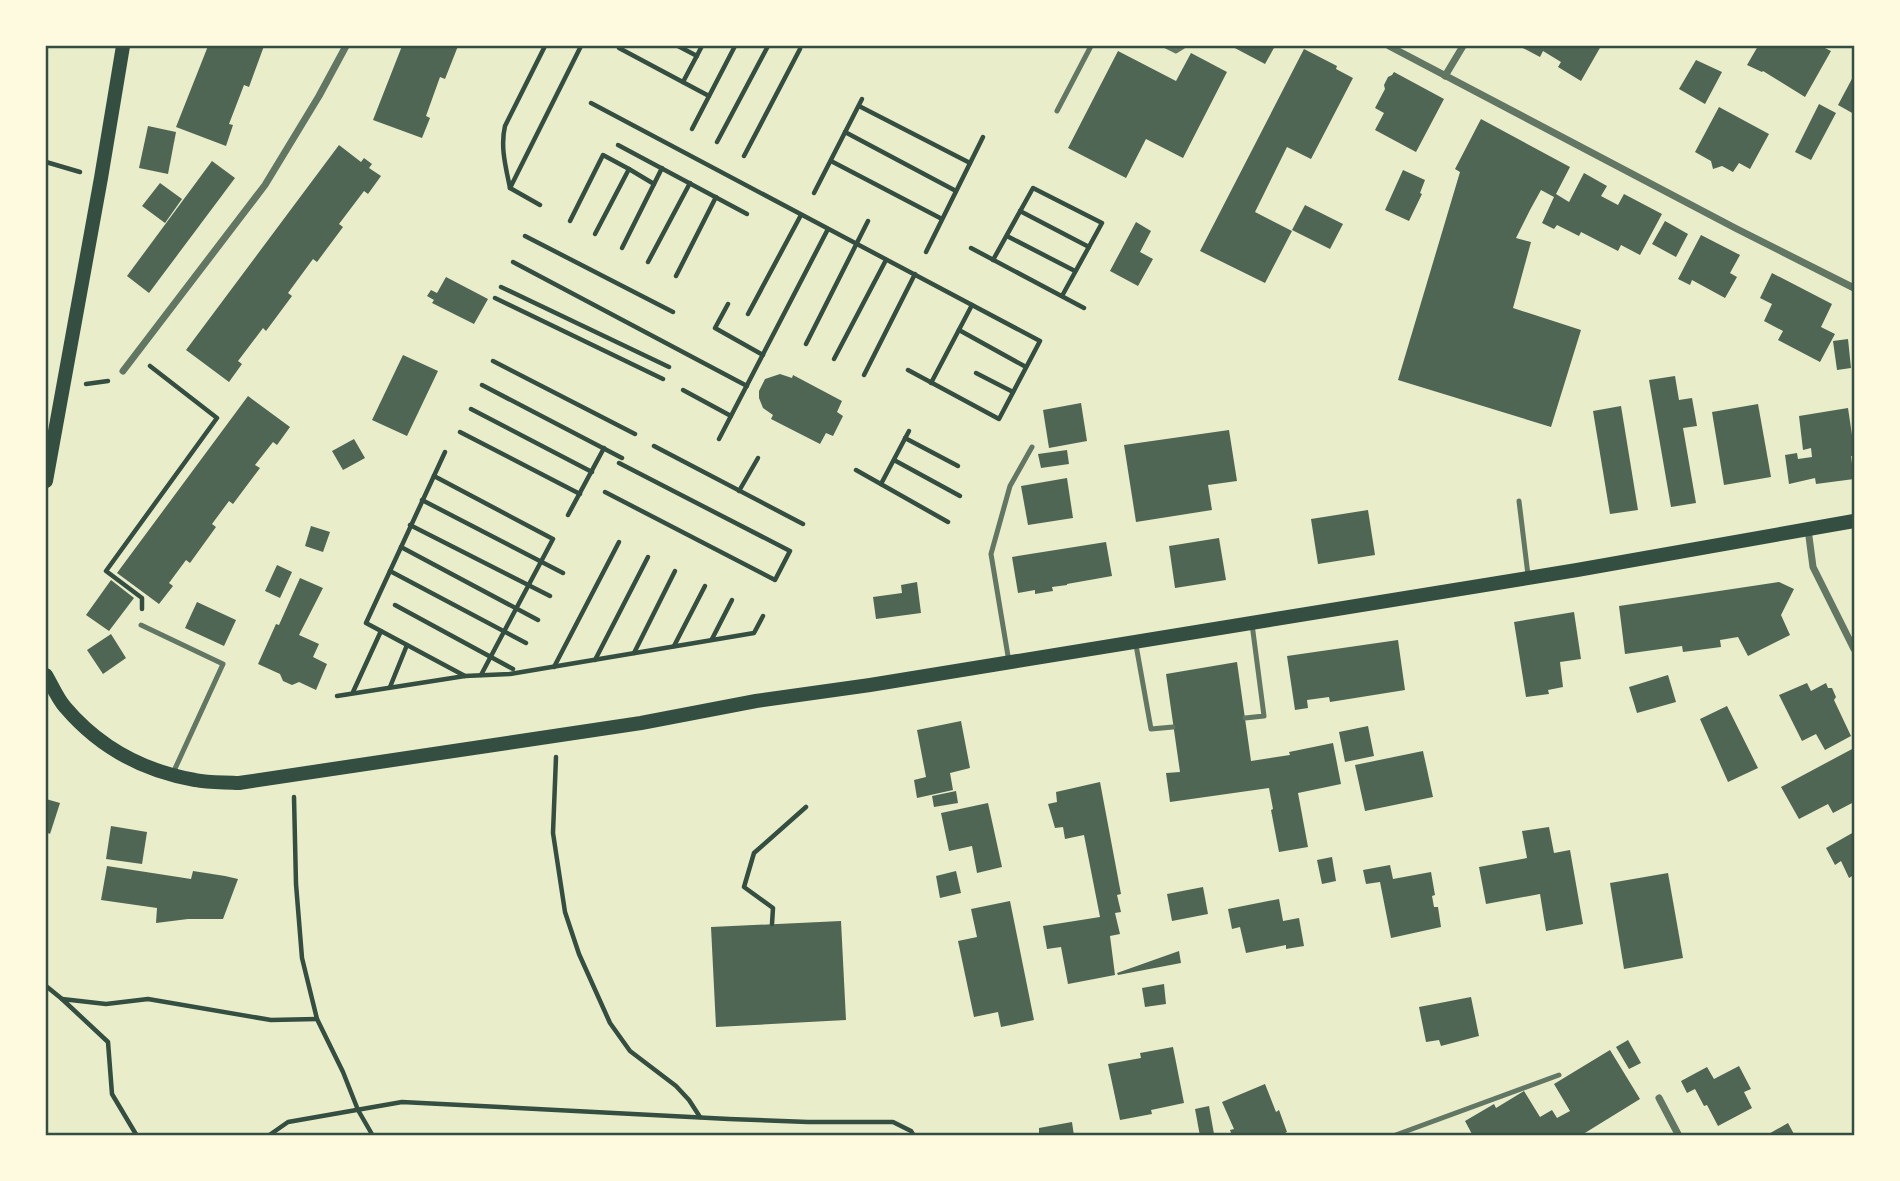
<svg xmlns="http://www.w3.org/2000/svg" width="1900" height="1181" font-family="'Open Sans',sans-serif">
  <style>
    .building { fill: #4f6655 }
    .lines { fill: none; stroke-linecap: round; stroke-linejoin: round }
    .path { stroke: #344e41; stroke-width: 4.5 }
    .service { stroke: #617663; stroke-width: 5 }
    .minor { stroke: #617663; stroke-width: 7 }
    .secondary { stroke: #344e41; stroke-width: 14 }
    .neatline { fill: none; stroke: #344e41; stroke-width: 2.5 }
  </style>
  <rect width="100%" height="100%" fill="#e9edc9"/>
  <g class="building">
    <polygon points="208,46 264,46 249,87 244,85 229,124 233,125 226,146 176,127"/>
    <polygon points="402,46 458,46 445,79 440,77 426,116 430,118 422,138 373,120"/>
    <polygon points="1231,46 1275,46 1265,64"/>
    <polygon points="1519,46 1601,46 1581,81 1558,67 1561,62 1543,51 1540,57"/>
    <polygon points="1758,46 1821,46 1831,51 1805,97 1763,71 1762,72 1747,65"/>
    <polygon points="1304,49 1337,66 1336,69 1353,78 1311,159 1287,147 1255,212 1292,231 1265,283 1200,251"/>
    <polygon points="1118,51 1176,81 1191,53 1227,72 1183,158 1146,139 1126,178 1068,148"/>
    <polygon points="1696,60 1722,72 1705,104 1679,89"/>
    <polygon points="1394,72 1444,99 1416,152 1375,130 1384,113 1375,108 1385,89 1384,85 1388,77 1392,75"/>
    <polygon points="1854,75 1854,114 1838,105"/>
    <polygon points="1819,104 1836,113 1811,160 1795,152"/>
    <polygon points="1719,107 1769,134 1750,169 1739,163 1733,172 1722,166 1713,169 1711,161 1695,152"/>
    <polygon points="1481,119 1570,167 1556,194 1569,202 1584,173 1607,186 1601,196 1618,205 1624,194 1662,214 1640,255 1621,245 1618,251 1581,232 1579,236 1557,225 1554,229 1542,223 1554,197 1541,190 1530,210 1516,238 1531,242 1513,308 1581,330 1551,427 1398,380 1460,172 1455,169"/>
    <polygon points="148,126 176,132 168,174 139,168"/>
    <polygon points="339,145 361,162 364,158 372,164 369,168 381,176 368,194 364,191 339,224 343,227 317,262 313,259 288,293 292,296 266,331 263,328 238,361 242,364 229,382 186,350"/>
    <polygon points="212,161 235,178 149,293 127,276"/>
    <polygon points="1403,170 1425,180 1420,193 1422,194 1409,221 1385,210"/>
    <polygon points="160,183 182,199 165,223 142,206"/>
    <polygon points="1305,205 1343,224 1330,249 1292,230"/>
    <polygon points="1665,221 1688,234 1676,257 1652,244"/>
    <polygon points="1136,222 1151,231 1140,252 1153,259 1138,286 1110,271"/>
    <polygon points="1701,235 1740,255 1730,273 1737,277 1725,298 1692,280 1690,285 1678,279"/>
    <polygon points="1772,273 1832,304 1821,327 1835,334 1820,362 1778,340 1783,331 1764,321 1772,304 1760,298"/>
    <polygon points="446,277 488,299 474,324 432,303 434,300 427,296 431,290 437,293"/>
    <polygon points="1848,339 1851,368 1837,370 1833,341"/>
    <polygon points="403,355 438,371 407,436 372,420"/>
    <polygon points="780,374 792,378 793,375 842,401 837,412 843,416 833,436 826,433 820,444 771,419 773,415 763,408 759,398 759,391 765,379"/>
    <polygon points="1675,376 1679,400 1692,398 1697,426 1683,428 1696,503 1671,507 1649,380"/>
    <polygon points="248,396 290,427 277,445 273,442 255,465 260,468 233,504 229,501 212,524 216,527 190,563 186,560 169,583 173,586 159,604 117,573"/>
    <polygon points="1081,403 1087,441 1049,448 1043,410"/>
    <polygon points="1758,404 1771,477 1724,485 1712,412"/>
    <polygon points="1621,406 1638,510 1610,514 1593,411"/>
    <polygon points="1848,408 1852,435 1854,435 1854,456 1851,456 1854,479 1816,484 1815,478 1789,484 1785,455 1797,453 1798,459 1812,457 1811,448 1803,450 1799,416"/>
    <polygon points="1229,430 1237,481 1208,485 1212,510 1136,522 1124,445"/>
    <polygon points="354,439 365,458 343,470 332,451"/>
    <polygon points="1067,450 1069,464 1041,468 1038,454"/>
    <polygon points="1067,478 1073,518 1028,525 1021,486"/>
    <polygon points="1368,510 1375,555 1318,564 1311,519"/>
    <polygon points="311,526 330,532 323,552 305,546"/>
    <polygon points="1219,538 1226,580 1175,588 1169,546"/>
    <polygon points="1106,542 1112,576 1067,584 1067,585 1052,587 1053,591 1035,594 1035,590 1018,593 1012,557"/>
    <polygon points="277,565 292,572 280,598 265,591"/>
    <polygon points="300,578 323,588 299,635 319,644 313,657 327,664 316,690 299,682 292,685 283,681 280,674 258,664 276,624 279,625"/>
    <polygon points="111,580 134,598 109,631 86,615"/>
    <polygon points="917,582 921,613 876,619 873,597 902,593 901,585"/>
    <polygon points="1779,582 1794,589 1781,615 1790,635 1748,656 1738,637 1720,640 1721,647 1683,652 1682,646 1625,654 1619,606"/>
    <polygon points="197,602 236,620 224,646 185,628"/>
    <polygon points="1574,612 1581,659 1560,662 1563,687 1548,690 1549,694 1526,697 1514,622"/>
    <polygon points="111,634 126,658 103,674 87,650"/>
    <polygon points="1398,640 1405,690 1330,702 1329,697 1307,700 1308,708 1295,710 1287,656"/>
    <polygon points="1237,662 1251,761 1290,755 1289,752 1333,743 1341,784 1298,793 1308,847 1279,852 1271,810 1273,809 1269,788 1170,802 1166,773 1180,772 1166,674"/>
    <polygon points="1668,675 1676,702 1637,713 1629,687"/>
    <polygon points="1807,683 1811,691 1826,683 1828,688 1832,688 1836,697 1834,700 1851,736 1825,750 1816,734 1802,741 1779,695"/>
    <polygon points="1727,706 1758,768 1728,782 1700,719"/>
    <polygon points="961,721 970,768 950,773 953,790 917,798 914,780 926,777 917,730"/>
    <polygon points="1368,726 1374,756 1345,762 1339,732"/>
    <polygon points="1854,748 1854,802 1833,813 1828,804 1799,819 1781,787"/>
    <polygon points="1423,751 1433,797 1365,811 1355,765"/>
    <polygon points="1100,782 1121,894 1117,895 1121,912 1115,913 1120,934 1110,936 1115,975 1068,984 1061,947 1047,949 1043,926 1100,917 1084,835 1065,839 1063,827 1055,828 1048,804 1057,802 1056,792"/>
    <polygon points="956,791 958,803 934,807 932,796"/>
    <polygon points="46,799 60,803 50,834 46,832"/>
    <polygon points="988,803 1002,867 977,873 972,846 949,851 941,813"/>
    <polygon points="111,826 147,832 142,864 106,859"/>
    <polygon points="1549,827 1554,853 1570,850 1583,924 1546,931 1540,894 1486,904 1479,867 1527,858 1522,831"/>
    <polygon points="1854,832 1854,875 1849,878 1841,861 1835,865 1826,848"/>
    <polygon points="1332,857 1336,881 1322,884 1317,860"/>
    <polygon points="1390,865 1393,879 1431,872 1435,895 1432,896 1434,907 1438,907 1441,927 1391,938 1380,882 1366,884 1363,870"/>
    <polygon points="107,866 191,879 193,871 225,876 238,879 223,919 188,919 156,923 157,908 101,900"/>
    <polygon points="956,871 961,893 940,898 936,876"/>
    <polygon points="1668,873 1683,958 1624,969 1610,883"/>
    <polygon points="1203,887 1208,914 1172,921 1167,894"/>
    <polygon points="1279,899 1283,921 1299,918 1304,946 1286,949 1286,945 1246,953 1240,927 1232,929 1228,909"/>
    <polygon points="1010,901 1034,1020 1001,1027 998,1012 974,1017 958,941 977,937 971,909"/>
    <polygon points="841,921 846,1020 716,1027 711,927"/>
    <polygon points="1179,951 1181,963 1118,975 1117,973"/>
    <polygon points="1164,984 1166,1004 1145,1007 1142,988"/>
    <polygon points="1471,997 1479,1036 1441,1046 1439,1040 1426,1042 1419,1007"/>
    <polygon points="1628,1040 1641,1063 1629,1069 1616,1047"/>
    <polygon points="1173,1047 1184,1103 1151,1110 1152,1114 1120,1120 1108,1064 1141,1058 1140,1053"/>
    <polygon points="1610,1050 1640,1099 1580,1136 1568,1136 1566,1133 1562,1136 1473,1136 1465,1121 1494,1104 1496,1108 1524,1091 1540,1117 1552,1110 1557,1118 1570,1111 1554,1084"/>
    <polygon points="1739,1066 1751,1089 1744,1092 1752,1108 1718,1126 1707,1105 1704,1106 1695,1089 1687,1093 1681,1081 1707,1067 1714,1079"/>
    <polygon points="1265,1084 1276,1112 1279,1110 1287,1132 1279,1136 1232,1136 1230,1130 1234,1129 1222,1102"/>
    <polygon points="1209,1106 1214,1134 1200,1136 1195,1109"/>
    <polygon points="1072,1122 1074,1136 1033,1136 1039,1133 1039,1128"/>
    <polygon points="1788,1123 1795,1136 1765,1136"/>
  </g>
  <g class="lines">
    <g class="path">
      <polyline points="678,46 697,56"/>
      <polyline points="619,48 709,96"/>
      <polyline points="683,82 702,46"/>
      <polyline points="591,103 1040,341 999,419 908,370"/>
      <polyline points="859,106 970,163"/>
      <polyline points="692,129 735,46"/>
      <polyline points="845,132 956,191"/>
      <polyline points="717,142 768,46"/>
      <polyline points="618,145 747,214"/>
      <polyline points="744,156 800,49"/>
      <polyline points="831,161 942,219"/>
      <polyline points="46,162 80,172"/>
      <polyline points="629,169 654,184"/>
      <polyline points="510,188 581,46"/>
      <polyline points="814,193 862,99"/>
      <path d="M 540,205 L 510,188 C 506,168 500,147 505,126 L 545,46"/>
      <polyline points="1020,211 1089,247"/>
      <polyline points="570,221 603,155 629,169 595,234"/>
      <polyline points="525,236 673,312"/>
      <polyline points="1007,236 1075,271"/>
      <polyline points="622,248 662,168"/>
      <polyline points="971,248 1084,308"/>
      <polyline points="926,252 983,137"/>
      <polyline points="993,260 1033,188 1102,223 1062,296"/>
      <polyline points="513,262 747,386"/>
      <polyline points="648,262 690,183"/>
      <polyline points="676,276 716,197"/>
      <polyline points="501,287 669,367"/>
      <polyline points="495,298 663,379"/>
      <polyline points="728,304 715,328 763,355"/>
      <polyline points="748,314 801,215"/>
      <polyline points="959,330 1026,367"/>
      <polyline points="806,344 868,221"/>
      <polyline points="834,359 886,260"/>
      <polyline points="493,361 635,434"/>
      <polyline points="976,373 1013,392"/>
      <polyline points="864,375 915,274"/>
      <polyline points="931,383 972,305"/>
      <polyline points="86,384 108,381"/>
      <polyline points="482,385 622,458"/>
      <polyline points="683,390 731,416"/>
      <polyline points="471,409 592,472"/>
      <polyline points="460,432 580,494"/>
      <polyline points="905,438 958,466"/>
      <polyline points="719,439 828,229"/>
      <polyline points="654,446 803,524"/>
      <polyline points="445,452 366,623 465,676 510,674 754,633 763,616"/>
      <polyline points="894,460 960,496"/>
      <polyline points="856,470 948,522"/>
      <polyline points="434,476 553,539 481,675"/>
      <polyline points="881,484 909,431"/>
      <polyline points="739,491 758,458"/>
      <polyline points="605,492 775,580 790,551 619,463"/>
      <polyline points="422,500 563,573"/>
      <polyline points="568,515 604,448"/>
      <polyline points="410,525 550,596"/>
      <polyline points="401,547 538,620"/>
      <polyline points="390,571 526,643"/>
      <polyline points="395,605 513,669"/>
      <polyline points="142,609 142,598 106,571 217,418 150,366"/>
      <polyline points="712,639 732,600"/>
      <polyline points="674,646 705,586"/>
      <polyline points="634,653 675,571"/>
      <polyline points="595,660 648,557"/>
      <polyline points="554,667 619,542"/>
      <polyline points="390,687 407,645"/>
      <polyline points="353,692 381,631"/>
      <polyline points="337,696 465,676"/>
      <polyline points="556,757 553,833 565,912 579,954 610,1023 630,1051 676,1086 689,1100 700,1117"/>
      <polyline points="294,797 296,884 302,958 317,1019 343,1072 358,1110 373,1136"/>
      <polyline points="772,924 773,908 744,887 754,853 806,807"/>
      <polyline points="46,986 62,999 108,1042 112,1094 137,1136"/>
      <polyline points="62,999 106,1004 148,999 271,1020 317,1019"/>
      <polyline points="268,1136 288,1122 402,1102 729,1119 808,1122 893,1122 911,1131 914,1136"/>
    </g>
    <g class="service">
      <polyline points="1166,46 1176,51 1184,46"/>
      <polyline points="1057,111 1091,46"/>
      <polyline points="1519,501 1528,575"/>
      <polyline points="141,625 223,664 173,773"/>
      <polyline points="1136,645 1151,729 1173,727"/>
      <polyline points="1009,662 991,554 1010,486 1032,447"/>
      <polyline points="1245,718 1264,716 1252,624"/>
      <polyline points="1393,1136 1559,1075"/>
    </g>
    <g class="minor">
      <polyline points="1389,46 1737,229 1854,288"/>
      <polyline points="1445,76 1463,46"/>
      <polyline points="123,371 265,185 319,96 346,46"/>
      <polyline points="1808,529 1813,567 1854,649"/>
      <polyline points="1659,1098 1679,1136"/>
    </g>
    <g class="secondary">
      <polyline points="46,481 101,178 123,46"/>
      <path d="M 46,675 C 52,685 57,698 65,707 C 99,747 143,771 195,780 C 209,783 224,782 239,783 L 641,723 L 756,701 L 870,685 L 1577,570 L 1854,521"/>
    </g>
  </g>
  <rect width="1900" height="1181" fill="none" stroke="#fefae0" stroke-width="94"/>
  <rect x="47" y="47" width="1806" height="1087" class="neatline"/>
</svg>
